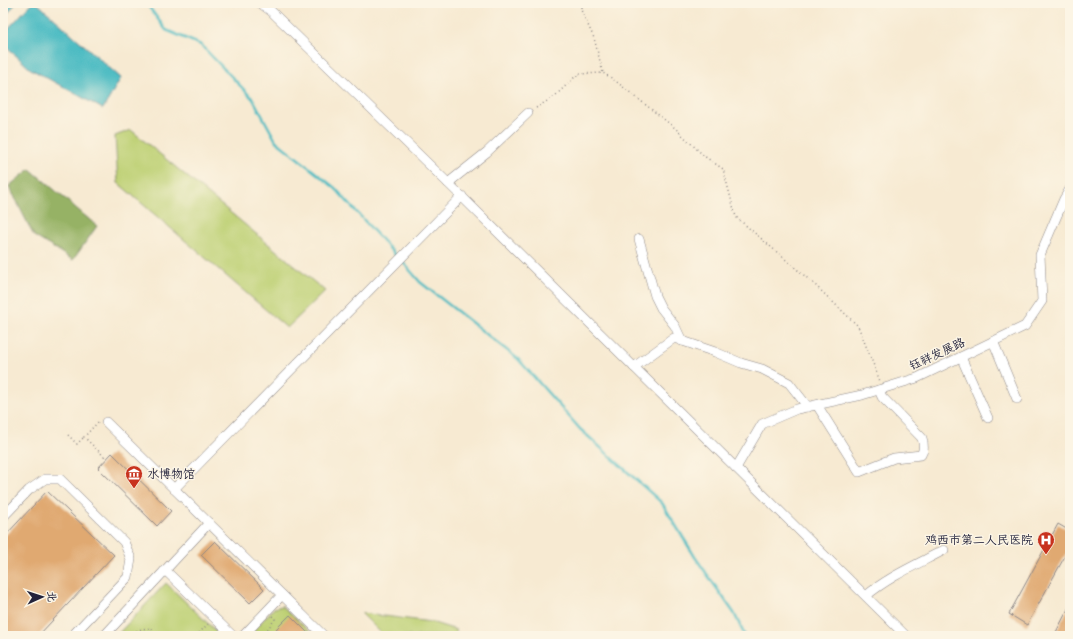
<svg xmlns="http://www.w3.org/2000/svg" width="1073" height="639" font-family="Delius,'LXGW WenKai TC',sans-serif">
  <style>
    .green { fill: #bdd073; stroke: #707957 }
    .forest { fill: #96b265; stroke: #5c6a50 }
    .water { fill: #4dbcc3; stroke: #386f7f }
    .lines { fill: none; stroke-linecap: round; stroke-linejoin: round }
    .stream { stroke: #4dbcc3; stroke-width: 2.5 }
    .building { fill: #e0a971 }
    .minor-casing { stroke: #8c8686; stroke-width: 10 }
    .path { stroke: #8c8686; stroke-width: 1.5; stroke-dasharray: 1 3; stroke-linecap: butt }
    .minor { stroke: #fff; stroke-width: 9 }
    .labels { text-anchor: middle; stroke-width: 3; stroke-linejoin: round; paint-order: stroke }
    .street-label { font-size: 12px; fill: #22223b; stroke: #fcf5e5 }
    .poi-label { font-size: 12px; fill: #22223b; stroke: #fcf5e5; text-anchor: start }
  </style>
  <rect width="100%" height="100%" fill="#fcf5e5"/>
  <filter id="ink" filterUnits="userSpaceOnUse"><feTurbulence type="fractalNoise" baseFrequency=".025" numOctaves="2"/><feDisplacementMap in="SourceGraphic" scale="8" xChannelSelector="R" yChannelSelector="G"/><feConvolveMatrix kernelMatrix="1 2 1 2 8 2 1 2 1" color-interpolation-filters="sRGB"/></filter>
  <filter id="wash" filterUnits="userSpaceOnUse"><feTurbulence type="fractalNoise" baseFrequency=".012" numOctaves="4" result="noise"/><feDisplacementMap in="SourceGraphic" scale="16" xChannelSelector="R" yChannelSelector="G"/><feGaussianBlur stdDeviation="0.9" result="paint"/><feColorMatrix in="noise" values="0 0 0 0 0 0 0 0 0 0 0 0 0 0 0 0 0 1.4 0 .05"/><feComposite in="paint" operator="in"/></filter>
  <g filter="url(#wash)">
    <rect width="100%" height="100%" fill="#f7ead2"/>
    <g class="green">
      <polygon points="131,130 325,291 287,328 118,183 115,136"/>
      <polygon points="166,583 221,636 116,636"/>
      <polygon points="282,606 315,636 251,636 251,633 274,608"/>
      <polygon points="361,613 431,622 456,630 458,636 384,636"/>
    </g>
    <polygon class="forest" points="30,169 97,226 73,260 34,236 9,186"/>
    <g class="water">
      <polygon points="3,3 16,3 3,19"/>
      <polygon points="32,3 37,3 121,78 103,109 29,68 3,43 3,34"/>
    </g>
    <g class="lines">
      <g class="stream">
        <polyline points="146,3 166,30 201,45 253,99 276,141 335,188 398,258"/>
        <polyline points="402,261 420,282 518,359 580,429 662,503 695,557 734,613 745,636"/>
      </g>
    </g>
    <g id="blocks">
      <g class="building">
        <polygon points="112,453 171,511 157,526 98,468"/>
        <polygon points="47,491 114,555 38,636 11,636 3,628 3,538"/>
        <polygon points="1058,524 1070,531 1070,547 1027,625 1009,614"/>
        <polygon points="215,541 264,589 250,603 201,555"/>
        <polygon points="1070,605 1070,636 1054,636"/>
        <polygon points="290,615 311,636 283,636 276,629"/>
      </g>
    </g>
  </g>
  <g filter="url(#ink)">
    <use href="#blocks" fill-opacity="0" stroke="#8c8686" stroke-width="1"/>
    <g class="lines">
      <g class="minor-casing">
        <g id="minor">
          <polyline points="260,3 271,11 448,183 906,636"/>
          <polyline points="448,183 487,152 528,113"/>
          <polyline points="639,239 655,296 661,308 675,326 682,341"/>
          <polyline points="993,341 1017,399"/>
          <polyline points="961,357 988,418"/>
          <polyline points="634,367 674,338 715,352 741,363 762,369 789,383 808,407"/>
          <path d="M 817,405 L 859,472 L 894,458 L 921,455 C 924,450 924,444 922,438 L 882,397 L 879,390"/>
          <polyline points="106,422 324,636"/>
          <polyline points="736,468 762,424 797,409 862,395 917,378 1025,326 1042,301 1040,255 1064,199 1070,189"/>
          <polyline points="174,489 462,196"/>
          <polyline points="3,517 29,490 45,479 60,479 124,542 131,559 128,577 72,636"/>
          <polyline points="165,570 233,636"/>
          <path d="M 866,596 C 888,577 918,564 944,550"/>
          <polyline points="104,636 209,523"/>
          <polyline points="243,636 282,595"/>
        </g>
      </g>
      <g class="path">
        <polyline points="581,3 581,10 594,38 603,73"/>
        <polyline points="277,6 281,3"/>
        <polyline points="536,108 555,96 578,74 603,73 613,79 675,128 704,156 723,169 736,217 813,283 858,326 880,381"/>
        <polyline points="98,422 84,437 107,459"/>
        <polyline points="68,435 77,444 84,437"/>
        <polyline points="199,633 208,624"/>
        <path d="M 130,636 C 138,628 144,628 154,629"/>
        <polyline points="271,636 267,630 275,619 272,616"/>
      </g>
      <use href="#minor" class="minor"/>
    </g>
  </g>
  <defs>
    <g id="museum-pin" transform="scale(0.9)"><path d="M0 17L-7.5 6A9.5 9.5 0 1 1 7.5 6Z" fill="#c8321e" stroke="#fcf5e5"/><path d="M0-6L6-3V-2H-6V-3ZM-5-1h2V3h-2ZM-1-1h2V3h-2ZM3-1h2V3H3ZM-6 4H6V6H-6Z" fill="#fff"/></g>
    <g id="hospital-pin" transform="scale(0.9)"><path d="M0 17L-7.5 6A9.5 9.5 0 1 1 7.5 6Z" fill="#c8321e" stroke="#fcf5e5"/><path d="M-5-5h3v3.5h4V-5h3V5h-3V1.5h-4V5h-3Z" fill="#fff"/></g>
  </defs>
  <g fill-rule="evenodd">
    <use href="#museum-pin" x="134" y="474"/>
    <use href="#hospital-pin" x="1046" y="540"/>
  </g>
  <g class="labels">
    <g class="street-label">
      <text transform="translate(937 354) rotate(-25)" y="4">钰祥发展路</text>
    </g>
    <g class="poi-label">
      <text x="147" y="478">水博物馆</text>
      <text x="1033" y="544" text-anchor="end">鸡西市第二人民医院</text>
    </g>
  </g>
  <rect width="1073" height="639" fill="none" stroke="#fcf5e5" stroke-width="16"/>
  <g transform="translate(42 597) rotate(87)" stroke="#fcf5e5" stroke-width="3" paint-order="stroke">
  <path d="M0-3L7 15L0 10L-7 15Z" fill="#22223b"/>
  <text y="-6" font-size="11" font-weight="bold" text-anchor="middle" fill="#22223b">北</text>
  </g>
</svg>
